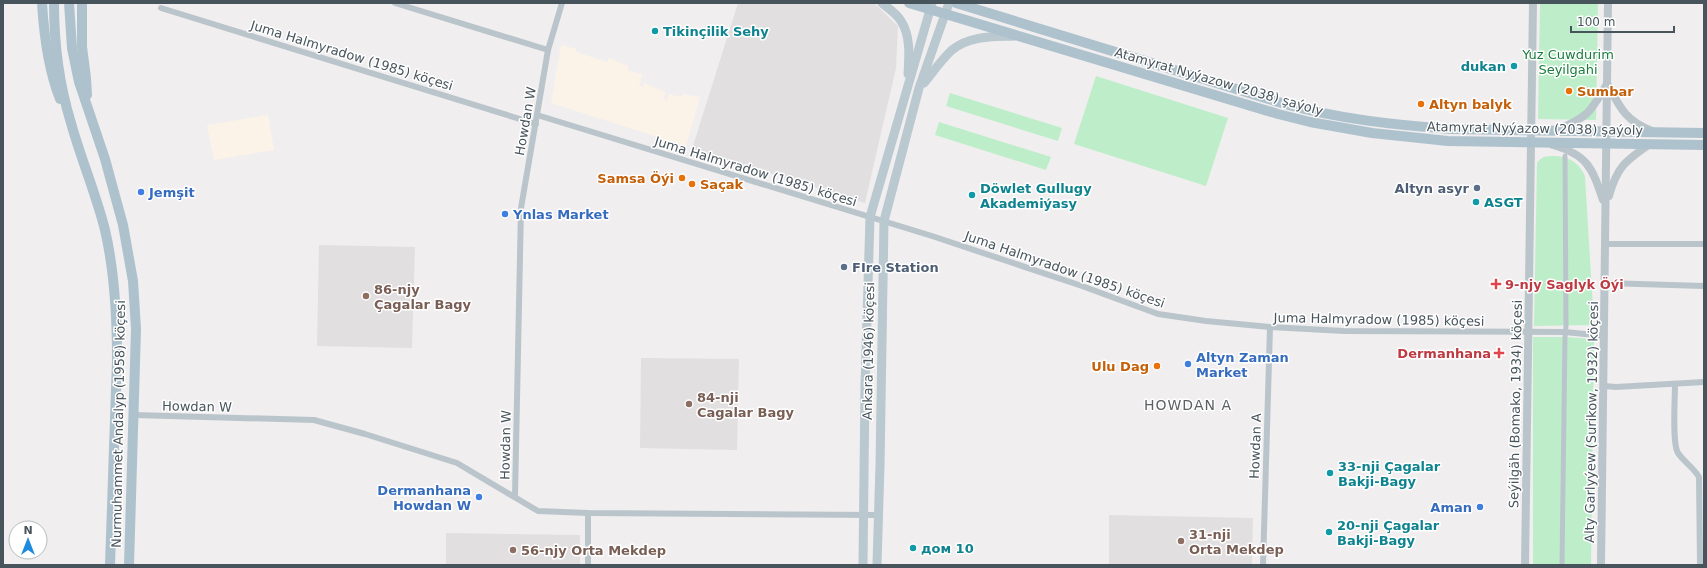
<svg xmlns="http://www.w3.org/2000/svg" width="1707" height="568" font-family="'DejaVu Sans',sans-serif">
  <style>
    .commercial { fill: #fbf3e8 }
    .education { fill: #e2dfe0 }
    .green { fill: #bdeec9 }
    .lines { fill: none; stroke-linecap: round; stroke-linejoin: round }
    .pedestrian { stroke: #bac5cb; stroke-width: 5 }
    .minor { stroke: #bac5cb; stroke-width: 6 }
    .tertiary { stroke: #bac5cb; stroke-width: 8 }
    .secondary { stroke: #bac8d0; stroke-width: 9 }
    .primary { stroke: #aec2cd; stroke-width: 10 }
    .culture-dot { fill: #0f9aa8; stroke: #fff; stroke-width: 1.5 }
    .food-dot { fill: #e8710a; stroke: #fff; stroke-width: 1.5 }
    .service-dot { fill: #5c6f8a; stroke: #fff; stroke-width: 1.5 }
    .shop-dot { fill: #3f7fe0; stroke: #fff; stroke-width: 1.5 }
    .health-dot { fill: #e0444e; stroke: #fff; stroke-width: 1.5 }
    .education-dot { fill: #8d6e63; stroke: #fff; stroke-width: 1.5 }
    .labels { text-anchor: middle; stroke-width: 3; stroke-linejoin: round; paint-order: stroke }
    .culture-label { font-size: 13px; font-weight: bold; fill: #0d838f; stroke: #fff; text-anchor: start }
    .park-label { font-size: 13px; fill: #197c3c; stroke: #fff }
    .street-label { font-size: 13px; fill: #47545b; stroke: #fff }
    .food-label { font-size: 13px; font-weight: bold; fill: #c56008; stroke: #fff; text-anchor: start }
    .service-label { font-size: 13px; font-weight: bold; fill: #4e5e75; stroke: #fff; text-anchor: end }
    .shop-label { font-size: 13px; font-weight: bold; fill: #366cbe; stroke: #fff; text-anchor: start }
    .health-label { font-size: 13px; font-weight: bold; fill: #be3a42; stroke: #fff; text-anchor: start }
    .education-label { font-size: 13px; font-weight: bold; fill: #785e54; stroke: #fff; text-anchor: start }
    .neighbourhood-label { font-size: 14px; letter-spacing: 1px; fill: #5b6063; stroke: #fff }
  </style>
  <rect width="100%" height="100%" fill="#f1eeef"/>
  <g class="commercial">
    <polygon points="561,45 576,49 576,52 607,62 609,58 628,66 628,71 642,74 639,86 643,87 644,83 665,92 664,99 666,101 669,94 681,97 683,94 700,97 686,146 551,103"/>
    <polygon points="268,115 274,150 214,160 207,125"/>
  </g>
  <g class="education">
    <polygon points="738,3 874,3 898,26 896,68 865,203 692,149"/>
    <polygon points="319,245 415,247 412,348 317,346"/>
    <polygon points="641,358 739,359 737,450 640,448"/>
    <polygon points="1109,515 1253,518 1252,565 1109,565"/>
    <polygon points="446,533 580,535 580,565 446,565"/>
  </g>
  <g class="green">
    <polygon points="1540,3 1598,3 1596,120 1538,119"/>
    <polygon points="1096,76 1228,118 1206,186 1074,144"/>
    <polygon points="950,93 1062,128 1058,141 946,106"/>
    <polygon points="939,122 1051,157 1046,170 935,135"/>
    <path d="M 1557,156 C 1571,158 1579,163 1585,176 L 1594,325 L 1534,326 L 1537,163 C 1542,155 1549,156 1557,156 Z"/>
    <polygon points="1533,337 1565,337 1594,339 1591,565 1533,565"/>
  </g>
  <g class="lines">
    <polyline class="pedestrian" points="1562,565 1565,337 1566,326 1565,156"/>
    <g class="minor">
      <polyline points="395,3 548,50"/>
      <polyline points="161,8 536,124"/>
      <polyline points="537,115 932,236 1082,286 1158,314 1206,321 1270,327 1344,331 1565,332 1604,336"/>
      <polyline points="1605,244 1704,244"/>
      <polyline points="1605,283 1704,286"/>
      <path d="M 1675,384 C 1675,397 1672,444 1678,453 C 1684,462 1693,467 1699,477 L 1700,565"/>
      <polyline points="1604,386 1616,387 1704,382"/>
      <polyline points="134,415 314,420 365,434 457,463 538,511 588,513 877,515"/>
      <polyline points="515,496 521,208 548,50 562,3"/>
      <polyline points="588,565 588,513"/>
      <polyline points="1263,565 1270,327"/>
    </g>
    <g class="tertiary">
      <path d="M 1608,85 C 1620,108 1626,121 1652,131"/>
      <path d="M 1557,130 C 1588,117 1590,113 1607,84"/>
      <path d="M 1553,145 C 1588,155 1592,168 1603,200"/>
      <path d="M 1609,196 C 1617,167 1625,161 1650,144"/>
      <polyline points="1525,565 1533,3"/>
      <polyline points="1601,565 1608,3"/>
    </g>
    <g class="secondary">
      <path d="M 882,3 C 888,8 897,14 901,21 C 911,36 909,57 908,74"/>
      <path d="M 924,83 C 933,72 942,59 952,50 C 970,35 994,37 1015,36"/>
      <polyline points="863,565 865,385 870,217 932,3"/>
      <polyline points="877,565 880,465 884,221 919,88 949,3"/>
    </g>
    <g class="primary">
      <path d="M 42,3 C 44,36 48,69 60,99"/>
      <path d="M 54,3 C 54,43 59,84 71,123 C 81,159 96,194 105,230 C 115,273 117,316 117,360 L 110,565"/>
      <polyline points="69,3 72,48 79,82 105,159 123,225 133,281 136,329 129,565"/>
      <polyline points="82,3 82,47 86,78 87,95"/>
      <polyline points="909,3 1278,114 1310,122 1372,133 1448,141 1704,145"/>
      <path d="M 956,3 L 1285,104 C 1339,119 1395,125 1451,129 L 1704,133"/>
    </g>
  </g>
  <g class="culture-dot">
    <circle cx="655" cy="31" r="4"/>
    <circle cx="1514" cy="66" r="4"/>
    <circle cx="972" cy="195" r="4"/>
    <circle cx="1476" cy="202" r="4"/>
    <circle cx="1330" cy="473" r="4"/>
    <circle cx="1329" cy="532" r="4"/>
    <circle cx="913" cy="548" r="4"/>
  </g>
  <g class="food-dot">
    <circle cx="1569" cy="91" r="4"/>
    <circle cx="1421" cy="104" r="4"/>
    <circle cx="682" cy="178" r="4"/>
    <circle cx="692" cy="184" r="4"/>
    <circle cx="1157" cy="366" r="4"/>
  </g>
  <g class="service-dot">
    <circle cx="1477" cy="188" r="4"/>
    <circle cx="844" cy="267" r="4"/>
  </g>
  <g class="shop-dot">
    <circle cx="141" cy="192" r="4"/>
    <circle cx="505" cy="214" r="4"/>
    <circle cx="1188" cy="364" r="4"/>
    <circle cx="479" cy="497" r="4"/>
    <circle cx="1480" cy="507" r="4"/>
  </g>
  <g class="health-dot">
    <path d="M1494 278h4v4h4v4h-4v4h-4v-4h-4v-4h4z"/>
    <path d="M1497 347h4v4h4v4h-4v4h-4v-4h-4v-4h4z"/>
  </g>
  <g class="education-dot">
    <circle cx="366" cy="296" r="4"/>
    <circle cx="689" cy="404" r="4"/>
    <circle cx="1181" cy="541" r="4"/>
    <circle cx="513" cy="550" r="4"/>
  </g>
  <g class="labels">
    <g class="culture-label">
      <text x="663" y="36">Tikinçilik Sehy</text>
      <text x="1506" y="71" text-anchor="end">dukan</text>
      <text x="980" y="193">Döwlet Gullugy<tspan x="980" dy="15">Akademiýasy</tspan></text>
      <text x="1484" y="207">ASGT</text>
      <text x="1338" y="471">33-nji Çagalar<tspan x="1338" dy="15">Bakji-Bagy</tspan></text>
      <text x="1337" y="530">20-nji Çagalar<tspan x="1337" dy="15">Bakji-Bagy</tspan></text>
      <text x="921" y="553">дом 10</text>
    </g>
    <g class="park-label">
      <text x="1568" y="59">Yuz Cuwdurim<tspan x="1568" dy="15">Seyilgahi</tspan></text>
    </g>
    <g class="street-label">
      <text transform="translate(352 55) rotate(17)" y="5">Juma Halmyradow (1985) köçesi</text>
      <text transform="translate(1219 81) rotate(16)" y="5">Atamyrat Nyýazow (2038) şaýoly</text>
      <text transform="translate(525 121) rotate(-80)" y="5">Howdan W</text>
      <text transform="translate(1535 128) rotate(1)" y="5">Atamyrat Nyýazow (2038) şaýoly</text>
      <text transform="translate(756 171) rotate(17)" y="5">Juma Halmyradow (1985) köçesi</text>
      <text transform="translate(1065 269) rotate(19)" y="5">Juma Halmyradow (1985) köçesi</text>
      <text transform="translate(1379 319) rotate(1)" y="5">Juma Halmyradow (1985) köçesi</text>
      <text transform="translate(868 351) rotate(-89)" y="5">Ankara (1946) köçesi</text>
      <text transform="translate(1515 404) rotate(-89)" y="5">Seýilgäh (Bomako, 1934) köçesi</text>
      <text transform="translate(197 406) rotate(1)" y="5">Howdan W</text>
      <text transform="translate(1591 422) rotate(-89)" y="5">Alty Garlyýew (Surikow, 1932) köçesi</text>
      <text transform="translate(118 424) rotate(-89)" y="5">Nurmuhammet Andalyp (1958) köçesi</text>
      <text transform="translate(505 445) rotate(-89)" y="5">Howdan W</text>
      <text transform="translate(1255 446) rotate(-88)" y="5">Howdan A</text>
    </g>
    <g class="food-label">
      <text x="1577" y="96">Sumbar</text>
      <text x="1429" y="109">Altyn balyk</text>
      <text x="674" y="183" text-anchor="end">Samsa Öýi</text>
      <text x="700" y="189">Saçak</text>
      <text x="1149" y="371" text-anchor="end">Ulu Dag</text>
    </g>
    <g class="service-label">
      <text x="1469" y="193">Altyn asyr</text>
      <text x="852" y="272" text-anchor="start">FIre Station</text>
    </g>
    <g class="shop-label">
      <text x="149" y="197">Jemşit</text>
      <text x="513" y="219">Ynlas Market</text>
      <text x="1196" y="362">Altyn Zaman<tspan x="1196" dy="15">Market</tspan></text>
      <text x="471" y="495" text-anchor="end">Dermanhana<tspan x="471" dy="15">Howdan W</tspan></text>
      <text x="1472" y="512" text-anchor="end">Aman</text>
    </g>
    <g class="health-label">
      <text x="1505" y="289">9-njy Saglyk Öýi</text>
      <text x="1491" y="358" text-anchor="end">Dermanhana</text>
    </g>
    <g class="education-label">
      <text x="374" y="294">86-njy<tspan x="374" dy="15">Çagalar Bagy</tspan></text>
      <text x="697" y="402">84-nji<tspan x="697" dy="15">Cagalar Bagy</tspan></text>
      <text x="1189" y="539">31-nji<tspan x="1189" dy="15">Orta Mekdep</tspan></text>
      <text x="521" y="555">56-njy Orta Mekdep</text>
    </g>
    <g class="neighbourhood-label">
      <text x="1188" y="410">HOWDAN A</text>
    </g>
  </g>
  <rect width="1707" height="568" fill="none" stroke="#47545b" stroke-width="8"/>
  <g transform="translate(28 540)"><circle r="19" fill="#ffffff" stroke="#b5bbbd"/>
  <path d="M0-3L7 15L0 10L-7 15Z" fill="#1c8bdd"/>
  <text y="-6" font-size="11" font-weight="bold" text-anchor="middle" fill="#47545b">N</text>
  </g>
  <path d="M1571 26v6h103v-6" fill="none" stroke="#47545b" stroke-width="2"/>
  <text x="1577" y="26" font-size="12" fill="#47545b" stroke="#ffffff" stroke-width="3" paint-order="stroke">100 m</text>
</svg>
